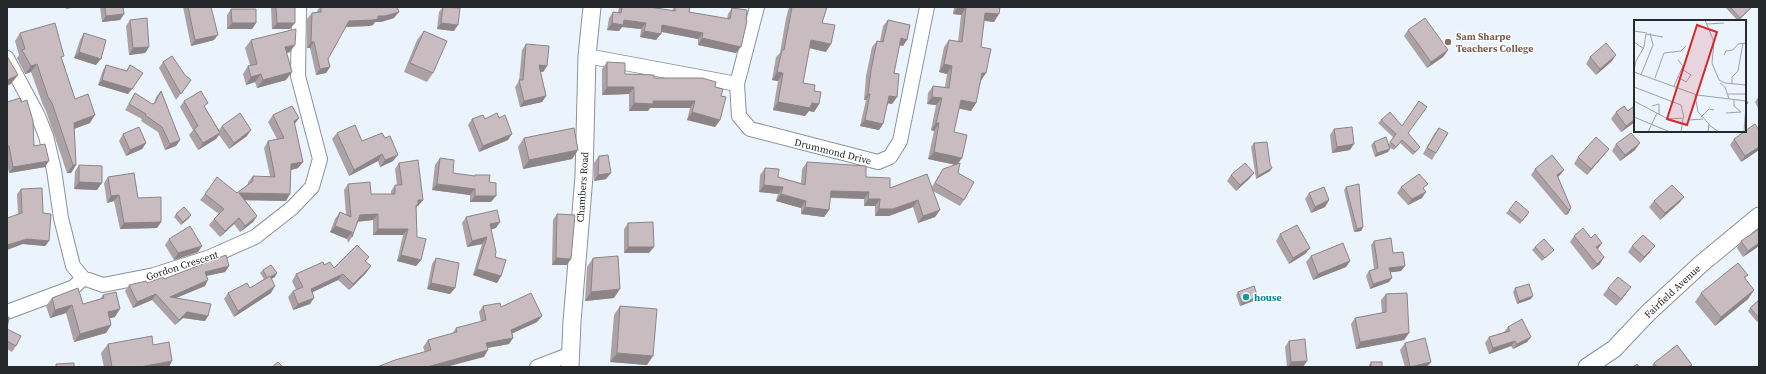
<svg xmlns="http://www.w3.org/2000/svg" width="1766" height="374" font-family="'Source Serif 4',serif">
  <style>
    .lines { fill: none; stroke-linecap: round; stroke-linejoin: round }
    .minor-casing { stroke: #8b929a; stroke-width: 16 }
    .tertiary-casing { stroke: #8b929a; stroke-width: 19 }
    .minor { stroke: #fff; stroke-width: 14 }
    .tertiary { stroke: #fff; stroke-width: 17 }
    .wall { fill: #aca2a5 }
    .shaded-wall { fill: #8c8486 }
    .building { fill: #c8bcc0; stroke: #8c8486 }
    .education-dot { fill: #8d6e63; stroke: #fff; stroke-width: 1.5 }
    .culture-dot { fill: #0f9aa8; stroke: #fff; stroke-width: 1.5 }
    .labels { text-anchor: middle; stroke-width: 3; stroke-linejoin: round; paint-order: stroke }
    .education-label { font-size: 10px; font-weight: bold; fill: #785e54; stroke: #fff; text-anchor: start }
    .street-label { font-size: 10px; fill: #26292c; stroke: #fff }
    .culture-label { font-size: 10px; font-weight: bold; fill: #0d838f; stroke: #fff; text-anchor: start }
    .inset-road { fill: none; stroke: #9ca2a9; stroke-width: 1 }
    .view { fill: #d62828; fill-opacity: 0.15; stroke: #d62828; stroke-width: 2 }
    .inset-edge { fill: none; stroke: #26292c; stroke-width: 2 }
  </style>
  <rect width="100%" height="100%" fill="#ebf3fc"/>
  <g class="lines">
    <g class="minor-casing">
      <g id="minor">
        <polyline points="757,7 737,84 739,116 750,129 878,162 890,157 900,141 927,7"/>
        <polyline points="587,56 737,84"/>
        <polyline points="7,58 38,116 46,136 54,170 61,218 73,266 83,278 103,285 154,275 210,257 255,237 292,208 312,187 320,159 298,76 299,7"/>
        <polyline points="7,312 74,287 83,278"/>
        <polyline points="537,367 571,354"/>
      </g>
    </g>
    <g class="tertiary-casing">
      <g id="tertiary">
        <polyline points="570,367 572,322 584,176 587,56 592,7"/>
        <polyline points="1587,367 1614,349 1648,313 1701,264 1759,216"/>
      </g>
    </g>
    <use href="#minor" class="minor"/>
    <use href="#tertiary" class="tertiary"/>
  </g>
  <g class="wall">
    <polygon points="100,7 123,7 124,14 120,20 102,22"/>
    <polygon points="183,7 211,7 214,40 191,46"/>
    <polygon points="271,7 295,7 290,29 272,29"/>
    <polygon points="320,7 397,7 394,18 381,22 375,22 373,25 369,26 345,27 328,59 330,67 326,73 316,75 310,48 307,48 307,19 312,13 317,12 317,11"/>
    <polygon points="443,7 451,7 454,31 437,29 439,12"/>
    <polygon points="619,7 650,7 672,11 674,7 689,7 689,12 727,19 728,14 732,8 736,53 698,45 698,39 661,32 656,40 640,37 641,29 622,27 619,31 607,30 609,18 613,12 618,12"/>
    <polygon points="789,7 827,7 822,23 826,52 809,48 803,83 814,91 819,104 814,112 809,111 805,116 773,110 778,81 772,80 776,57 780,53 786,18"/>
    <polygon points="954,7 1000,7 994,22 984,21 981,47 986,73 981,81 976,103 971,111 959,108 954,132 958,173 964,200 960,206 933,191 940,210 935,217 918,223 913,207 889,216 875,216 875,206 864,206 864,199 830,198 829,210 824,217 801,214 801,208 776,201 778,194 759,192 760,175 765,168 778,177 801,183 802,169 807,162 866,177 890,188 932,187 943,169 955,165 928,159 934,131 931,130 936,105 927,104 928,93 933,86 945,87 947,74 939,72 944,47 949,40 958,42 961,15 953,14"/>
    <polygon points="1725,7 1752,7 1738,21"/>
    <polygon points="231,9 256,23 252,29 227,29 227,15"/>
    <polygon points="130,20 149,47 145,53 129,55 126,26"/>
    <polygon points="888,20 903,46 899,45 894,73 897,97 892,104 888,103 879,130 860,126 866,100 864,100 866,76 872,47 877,41 880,41 883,26"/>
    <polygon points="1408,30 1448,50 1443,57 1427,68 1404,36"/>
    <polygon points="424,31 433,73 427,82 404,72 417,40"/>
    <polygon points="20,33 62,59 75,99 90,123 74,129 76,165 71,173 67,173 46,111 43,105 31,72 25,74 17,58 19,55 15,41"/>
    <polygon points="84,33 96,65 74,58 80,40"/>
    <polygon points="251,40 290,52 286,53 286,80 257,88 255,82 246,85 243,74 248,66 250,65 245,48"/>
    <polygon points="526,44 547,66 543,72 540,72 546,96 542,102 520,107 515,87 519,81 522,50"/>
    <polygon points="1590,57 1612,61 1596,75 1586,64"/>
    <polygon points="163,62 191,80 176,100 159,68"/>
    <polygon points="607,62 625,74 715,87 721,96 720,120 715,127 687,120 690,108 650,108 648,111 629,111 629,94 602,95 602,69"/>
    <polygon points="106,65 126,71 130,65 128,94 98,85 103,70"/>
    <polygon points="161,91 180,140 176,146 165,150 158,132 141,121 142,119 125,110 135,93 152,104 154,103 156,97"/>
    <polygon points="1759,96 1759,110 1755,102"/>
    <polygon points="184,101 205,107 219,130 222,126 247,136 229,149 219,135 216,139 198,150 189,135 193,130 180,107"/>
    <polygon points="7,102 45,167 9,173 7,164"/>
    <polygon points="1616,112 1635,122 1621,132 1611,119"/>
    <polygon points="273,115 299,118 294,124 303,162 298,168 291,170 286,201 245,200 257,216 253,222 240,232 234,224 220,237 209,225 214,219 219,214 200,200 205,194 237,193 248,184 248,182 253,176 270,176 264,148 268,141 277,139 268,122"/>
    <polygon points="472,119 485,119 508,140 479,152 468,125"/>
    <polygon points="1381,120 1408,133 1420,147 1418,150 1413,155 1400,143 1394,150 1389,147 1388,152 1375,157 1371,145 1374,142 1389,144 1393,137 1378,123"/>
    <polygon points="1439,128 1436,153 1432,160 1423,154 1434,134"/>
    <polygon points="1334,129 1350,150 1332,153 1330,135"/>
    <polygon points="1759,130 1759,150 1741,162 1730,145 1734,139"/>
    <polygon points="337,133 362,141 385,138 393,161 380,167 378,161 349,176 332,139"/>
    <polygon points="123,134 146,143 142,149 126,156 119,141"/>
    <polygon points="524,138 578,150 572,159 523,169 518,147"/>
    <polygon points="1254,143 1270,164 1270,171 1256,179 1251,147"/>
    <polygon points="1616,144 1635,150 1620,161 1612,151"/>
    <polygon points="1609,149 1604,155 1587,175 1574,164 1578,157"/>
    <polygon points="599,156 606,179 594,181 594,163"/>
    <polygon points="440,158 453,173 474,176 475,175 491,202 470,202 470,195 432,190 435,165"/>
    <polygon points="399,163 423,200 418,206 417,206 416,208 417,237 421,260 416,266 397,261 403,235 373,235 373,220 358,221 352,237 348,243 347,239 330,232 335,219 340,212 346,215 344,190 348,184 371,194 391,194 391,191 395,185 397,185 395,169"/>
    <polygon points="79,165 97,190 74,189 75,171"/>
    <polygon points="1535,169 1564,170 1560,175 1558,177 1571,208 1568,214 1565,215 1531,175"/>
    <polygon points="1254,173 1249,179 1236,191 1227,181 1231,175"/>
    <polygon points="108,177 138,198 161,222 157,228 120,229 114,201 107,203 104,183"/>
    <polygon points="1346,187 1363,227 1361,231 1354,232 1344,190"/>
    <polygon points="1401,187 1424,189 1422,198 1408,205 1397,193"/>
    <polygon points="21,189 43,213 49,241 45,246 23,244 10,217 18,215 17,194"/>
    <polygon points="1309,193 1329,200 1325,207 1311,213 1305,199"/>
    <polygon points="1684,197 1679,203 1660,220 1649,207 1654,201"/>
    <polygon points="1509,210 1527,215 1520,224 1506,213"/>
    <polygon points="176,214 191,215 189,218 181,225 174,217"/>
    <polygon points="557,214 567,265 552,265 553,220"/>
    <polygon points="466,217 496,228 491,229 495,257 501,276 497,283 473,275 482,244 467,247 462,223"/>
    <polygon points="628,223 649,253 624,253 624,229"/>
    <polygon points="1759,229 1759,246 1743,257 1737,248 1741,241"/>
    <polygon points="1280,234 1310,248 1305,254 1289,264 1276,241"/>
    <polygon points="1574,236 1598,249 1600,264 1592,270 1570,242"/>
    <polygon points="169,239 202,246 198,252 174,260 165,245"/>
    <polygon points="1374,241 1393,253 1405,266 1401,271 1391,272 1389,282 1370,289 1366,276 1369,271 1374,269 1371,245"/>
    <polygon points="1632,246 1650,252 1640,263 1628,252"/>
    <polygon points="1535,247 1554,250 1551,253 1542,261 1532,250"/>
    <polygon points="1311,256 1350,261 1346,267 1313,280 1306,262"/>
    <polygon points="436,258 455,288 450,294 427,289 432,264"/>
    <polygon points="593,258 614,298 585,301 587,267"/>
    <polygon points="366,262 371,266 366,273 349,290 338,280 312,292 310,304 293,310 288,297 293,291 296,290 292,281 296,274 324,265 334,268"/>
    <polygon points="229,266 225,272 206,276 205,286 176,298 208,316 205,321 183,318 175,325 152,300 133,308 125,291 129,285 147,283"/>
    <polygon points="263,270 275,277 271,279 271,293 234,317 224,299 228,293 250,288 264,279 260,273"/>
    <polygon points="1748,275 1745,278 1754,290 1748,299 1715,326 1695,302 1701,293"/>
    <polygon points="1515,288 1531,299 1517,304 1513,292"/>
    <polygon points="1608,288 1626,294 1616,306 1603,295"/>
    <polygon points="1238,292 1258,297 1256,300 1240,306 1236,295"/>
    <polygon points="1386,294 1409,333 1404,340 1356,349 1351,324 1355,318 1382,313 1381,300"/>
    <polygon points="103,295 115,317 110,318 111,325 106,333 74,342 66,313 50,318 46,306 52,298 83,304 100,299"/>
    <polygon points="1759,300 1759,320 1757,322 1748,311 1750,308"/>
    <polygon points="483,306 501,307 542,316 537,322 512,333 513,338 509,344 487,348 484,357 425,352 423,347 428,340 452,334 456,328 481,322 479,312"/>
    <polygon points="620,306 647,365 610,362 614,315"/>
    <polygon points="7,317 7,329 16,346 12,352 7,349"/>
    <polygon points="1508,327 1531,337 1527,342 1513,349 1511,346 1489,354 1485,343 1489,337 1504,332"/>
    <polygon points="1289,341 1307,361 1303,367 1287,367 1285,347"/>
    <polygon points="1405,343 1431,362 1427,367 1405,367 1400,350"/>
    <polygon points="108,344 169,367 104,367 101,353"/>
    <polygon points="1371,362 1382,367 1369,367 1369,365"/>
    <polygon points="1654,363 1692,365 1690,367 1651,367"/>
  </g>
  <g class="shaded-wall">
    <polygon points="67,7 76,7 66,9"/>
    <polygon points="958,7 966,8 961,15 953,14"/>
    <polygon points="1752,7 1738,21 1740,18"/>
    <polygon points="399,12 394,18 381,22 375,22 373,25 369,26 344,27 349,21"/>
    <polygon points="985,13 999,14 994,22 980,20"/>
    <polygon points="124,14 120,20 102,22 106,16"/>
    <polygon points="624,20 646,23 641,29 622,27 619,31 607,30 612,23"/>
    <polygon points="232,23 256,23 252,29 227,29"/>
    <polygon points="277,23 295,23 290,29 272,29"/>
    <polygon points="441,23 458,25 454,31 437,29"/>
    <polygon points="662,25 703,33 698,39 658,31"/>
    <polygon points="644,31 661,34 656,40 640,37"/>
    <polygon points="218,35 214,40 191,46 195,40"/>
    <polygon points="702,38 741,47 736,53 698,45"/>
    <polygon points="901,38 907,40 903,46 896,44"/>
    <polygon points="811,40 831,44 826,52 805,47"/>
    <polygon points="311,42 314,42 310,48 307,48"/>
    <polygon points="295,45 290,52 279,55 285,47"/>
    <polygon points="149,47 145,53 129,55 133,48"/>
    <polygon points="1448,50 1443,57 1427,68 1431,62"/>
    <polygon points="79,52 101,59 96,65 74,58"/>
    <polygon points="1616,55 1612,61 1596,75 1600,69"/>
    <polygon points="37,64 31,72 25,74 31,66"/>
    <polygon points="944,64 952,66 947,74 939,72"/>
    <polygon points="539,65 547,66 543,72 534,71"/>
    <polygon points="330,67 326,73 316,75 320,69"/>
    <polygon points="292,72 286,80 257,88 263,80"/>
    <polygon points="777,72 783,73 778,81 772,80"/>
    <polygon points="982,73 986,73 980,81"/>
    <polygon points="261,74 255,82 246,85 251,77"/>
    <polygon points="18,75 11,84 7,86 7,80"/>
    <polygon points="102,80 132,89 128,94 98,85"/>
    <polygon points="607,87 634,87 629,94 602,95"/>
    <polygon points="868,94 870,94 866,100 864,100"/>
    <polygon points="546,96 542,102 520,107 524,101"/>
    <polygon points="889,96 897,97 892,104 885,103"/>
    <polygon points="932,97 942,98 936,105 927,104"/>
    <polygon points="961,100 976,103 971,111 956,108"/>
    <polygon points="653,101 695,101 690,108 650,108 648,111 629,111 634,103"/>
    <polygon points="778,102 812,103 819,104 814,112 809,111 805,116 773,110"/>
    <polygon points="692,112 720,120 715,127 687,120"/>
    <polygon points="95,115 90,123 68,131 74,123"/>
    <polygon points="299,118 294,125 294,121"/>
    <polygon points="1635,119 1635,122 1621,132 1626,126"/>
    <polygon points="865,120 883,124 879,130 860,126"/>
    <polygon points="936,123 939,123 934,131 931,130"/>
    <polygon points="251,130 247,136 229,149 234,143"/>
    <polygon points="220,133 216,139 198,150 203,143"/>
    <polygon points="512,134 508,140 479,152 483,146"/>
    <polygon points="180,140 176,146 165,150 170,144"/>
    <polygon points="146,143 142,149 126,156 130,150"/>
    <polygon points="1640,143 1635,150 1620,161 1625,155"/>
    <polygon points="1354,144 1350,150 1332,153 1337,147"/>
    <polygon points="1759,147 1759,150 1741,162 1745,156"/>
    <polygon points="1390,149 1388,152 1375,157 1377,153"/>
    <polygon points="1609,149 1604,155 1587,175 1591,169"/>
    <polygon points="578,150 572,159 523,169 529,160"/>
    <polygon points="934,152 962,158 957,165 928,159"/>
    <polygon points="382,154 378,161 349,176 354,170"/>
    <polygon points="398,155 393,161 380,167 385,160"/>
    <polygon points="49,161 45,167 9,173 13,167"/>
    <polygon points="303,162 298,168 287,171 291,164"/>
    <polygon points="73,165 76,165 71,173 67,173"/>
    <polygon points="1272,168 1270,171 1256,179 1258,176"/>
    <polygon points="1564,170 1560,175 1553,181 1557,175"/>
    <polygon points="611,173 606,179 594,181 598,175"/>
    <polygon points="1254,173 1249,179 1236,191 1240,185"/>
    <polygon points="79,182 102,183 97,190 74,189"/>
    <polygon points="437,184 475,189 470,195 432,190"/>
    <polygon points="764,185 783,187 778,194 759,192"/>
    <polygon points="831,191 869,192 864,199 826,197"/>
    <polygon points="1426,192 1422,198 1408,205 1412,199"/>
    <polygon points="239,193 290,194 286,201 235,200"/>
    <polygon points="781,194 806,201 801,208 776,201"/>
    <polygon points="119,195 114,201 107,203 111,196"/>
    <polygon points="475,196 496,196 491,202 470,202"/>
    <polygon points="1684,197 1679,203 1660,220 1665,213"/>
    <polygon points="868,199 880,199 875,206 864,206"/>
    <polygon points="418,200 423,200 418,206 417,206 414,211"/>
    <polygon points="918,200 913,207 889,216 875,216 879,209"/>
    <polygon points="1329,200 1325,207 1311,213 1315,207"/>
    <polygon points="805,207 829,210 824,217 801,214"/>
    <polygon points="1571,208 1568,214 1565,215 1569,210"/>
    <polygon points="940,210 935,217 918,223 923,216"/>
    <polygon points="378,214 373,220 356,222 360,215"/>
    <polygon points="191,215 189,218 181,225 183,222"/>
    <polygon points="257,216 253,222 240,232 245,226"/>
    <polygon points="239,218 234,224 220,237 225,231"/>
    <polygon points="161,222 157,228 120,229 124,223"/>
    <polygon points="500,222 496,228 486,231 490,224"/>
    <polygon points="335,226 352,232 347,239 330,232"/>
    <polygon points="1363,227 1361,231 1354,232 1357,229"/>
    <polygon points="378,229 408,229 403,235 373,235"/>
    <polygon points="487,237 482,244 467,247 472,241"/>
    <polygon points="27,239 49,241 45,246 23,244 7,250 7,245"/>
    <polygon points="1602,243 1598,249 1596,247"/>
    <polygon points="1759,243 1759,246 1743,257 1748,251"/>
    <polygon points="202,246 198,252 174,260 178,253"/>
    <polygon points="1655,246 1650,252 1640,263 1644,257"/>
    <polygon points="628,247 654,247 649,253 624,253"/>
    <polygon points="1310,248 1305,254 1289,264 1293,258"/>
    <polygon points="401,255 421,260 416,266 397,261"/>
    <polygon points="1604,257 1600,264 1592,270 1597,264"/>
    <polygon points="556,258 571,259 567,265 552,265"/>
    <polygon points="1350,261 1346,267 1313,280 1318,274"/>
    <polygon points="229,266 225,272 201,277 205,272"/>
    <polygon points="371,266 366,273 349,290 353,284"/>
    <polygon points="1405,266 1401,271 1386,273 1389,268"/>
    <polygon points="477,269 501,276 497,283 473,275"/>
    <polygon points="277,273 275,277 266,282 268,279"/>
    <polygon points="343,274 338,280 307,295 311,289"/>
    <polygon points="1392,278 1389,282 1370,289 1373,284"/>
    <polygon points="208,280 205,286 166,302 170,297"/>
    <polygon points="431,283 455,288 450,294 427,289"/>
    <polygon points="275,286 271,293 234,317 238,311"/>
    <polygon points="1631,287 1626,294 1616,306 1621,299"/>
    <polygon points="620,289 614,298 585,301 591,292"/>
    <polygon points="1754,290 1748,299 1715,326 1721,317"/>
    <polygon points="156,294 152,300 133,308 137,302"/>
    <polygon points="1533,296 1531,299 1517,304 1519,301"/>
    <polygon points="1258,297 1256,300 1240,306 1242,303"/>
    <polygon points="314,298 310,304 293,310 298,304"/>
    <polygon points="72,305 66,313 50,318 55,310"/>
    <polygon points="120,309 115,317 102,320 108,312"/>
    <polygon points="187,312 208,316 205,321 183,318 175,325 179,320"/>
    <polygon points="542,316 537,322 507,336 511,330"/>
    <polygon points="111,325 106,333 74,342 80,334"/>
    <polygon points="1409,333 1404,340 1356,349 1360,342"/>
    <polygon points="1531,337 1527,342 1513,349 1517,344"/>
    <polygon points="513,338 509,344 482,349 486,343"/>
    <polygon points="1515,341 1511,346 1489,354 1493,348"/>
    <polygon points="488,350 484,357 446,367 427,367"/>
    <polygon points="617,353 653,356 647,365 610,362"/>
    <polygon points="172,361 169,367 140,367"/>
    <polygon points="1307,361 1303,367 1288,367 1291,362"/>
    <polygon points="1431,362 1427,367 1410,367"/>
  </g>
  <g class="building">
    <polygon points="105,7 123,7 124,14 106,16"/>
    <polygon points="188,7 211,7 218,35 195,40"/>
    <polygon points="276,7 295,7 295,23 277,23"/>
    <polygon points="321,7 397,7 399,12 385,16 378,16 378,19 373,20 349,21 328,59 330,67 320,69 314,42 311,42 312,13 321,12"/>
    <polygon points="443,7 460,8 458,25 441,23"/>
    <polygon points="622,7 650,7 675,11 675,7 690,7 689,12 730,19 732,8 747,10 746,20 747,21 741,47 702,38 703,33 662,25 661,34 644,31 646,23 624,20 623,25 612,23 613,12 621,13"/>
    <polygon points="792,7 827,7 822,23 835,25 831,44 811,40 803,83 815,85 814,91 821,92 819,104 812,103 810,108 778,102 783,73 777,72 782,50 784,50"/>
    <polygon points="962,7 1000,7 999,14 985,13 981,47 991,49 986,73 982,73 976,103 961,100 954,132 967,135 962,158 934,152 939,123 936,123 942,98 932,97 933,86 949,88 952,66 944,64 949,40 962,42 966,8"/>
    <polygon points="1730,7 1752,7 1740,18"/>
    <polygon points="231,9 256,9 256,23 232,23"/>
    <polygon points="147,18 149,47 133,48 130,20"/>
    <polygon points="1425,18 1448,50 1431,62 1408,30"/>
    <polygon points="888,20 910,25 907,40 901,38 894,73 899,74 897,97 889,96 883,124 865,120 870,94 868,94 871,70 877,41 883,42"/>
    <polygon points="55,23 64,56 61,57 75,99 88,94 95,115 74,123 76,165 73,165 52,103 48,97 37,64 31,66 22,50 25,49 20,33"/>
    <polygon points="296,29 295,45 285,47 292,72 263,80 261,74 251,77 248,66 257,64 251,40"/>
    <polygon points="424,31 447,41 433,73 410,63"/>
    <polygon points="84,33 106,40 101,59 79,52"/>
    <polygon points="1606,43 1616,55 1600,69 1590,57"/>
    <polygon points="526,44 549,46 547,66 539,65 546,96 524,101 519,80 523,80"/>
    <polygon points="7,56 18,75 7,80"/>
    <polygon points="172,56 185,75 191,80 181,94 163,62"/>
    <polygon points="607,62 625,63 625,74 654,75 654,78 702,78 716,82 715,87 723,89 721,96 726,97 720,120 692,112 695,101 653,101 653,104 634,103 634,87 607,87"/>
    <polygon points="106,65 127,71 130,65 143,73 132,89 102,80"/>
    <polygon points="161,91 180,140 170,144 162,127 145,115 146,114 129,104 135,93 152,104 155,103"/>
    <polygon points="201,91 208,103 204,106 220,133 203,143 194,129 198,126 184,101"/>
    <polygon points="20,98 21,102 27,100 33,121 34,146 45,144 49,161 13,167 9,146 7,146 7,102"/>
    <polygon points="1745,98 1748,103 1745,105"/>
    <polygon points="1419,101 1427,107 1408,133 1420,147 1415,152 1402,140 1396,147 1390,142 1396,134 1381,120 1390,112 1402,126"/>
    <polygon points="1635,105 1635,119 1626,126 1616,112 1624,106 1628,111"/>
    <polygon points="292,106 299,118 294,121 303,162 291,164 290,194 239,193 257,216 245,226 239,218 225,231 214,219 224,209 205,194 217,177 237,193 253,181 253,176 275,177 268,141 284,138 273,115"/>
    <polygon points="240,113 251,130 234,143 222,126"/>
    <polygon points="497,113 499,118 505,115 512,134 483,146 472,119 483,115 485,119"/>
    <polygon points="1755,124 1759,130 1759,147 1745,156 1734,139"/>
    <polygon points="355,125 362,141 382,133 385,138 390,136 398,155 385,160 382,154 354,170 337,133"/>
    <polygon points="139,127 146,143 130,150 123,134"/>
    <polygon points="1352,127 1354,144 1337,147 1334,129"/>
    <polygon points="574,128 578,150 529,160 524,138"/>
    <polygon points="1439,128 1448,133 1436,153 1427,148"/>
    <polygon points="1631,133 1640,143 1625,155 1616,144"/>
    <polygon points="1386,137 1390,149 1377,153 1374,142"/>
    <polygon points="1596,137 1609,149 1591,169 1578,157"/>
    <polygon points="1267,142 1270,164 1272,168 1258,176 1254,143"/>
    <polygon points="608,155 611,173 598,175 599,156"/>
    <polygon points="1552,155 1564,170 1557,175 1571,208 1569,210 1535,169"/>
    <polygon points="440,158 454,160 453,173 475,176 475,175 490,175 489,182 496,183 496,196 475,196 475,189 437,184"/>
    <polygon points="418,160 423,200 418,200 418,205 416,205 417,237 426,239 421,260 401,255 408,229 378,229 378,214 360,215 352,237 352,232 335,226 340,212 351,217 348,184 370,182 371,194 395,194 395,185 402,185 399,163"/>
    <polygon points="807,162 866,166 866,177 890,178 890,188 927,174 940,210 923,216 918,200 893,209 879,209 880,199 868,199 869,192 831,191 829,210 805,207 806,201 781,194 783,187 764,185 765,168 779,169 778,177 805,185"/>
    <polygon points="960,163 958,173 974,182 964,200 935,183 943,169"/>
    <polygon points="1245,163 1254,173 1240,185 1231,175"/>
    <polygon points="79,165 102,166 102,183 79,182"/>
    <polygon points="134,173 138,198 161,197 161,222 124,223 119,195 111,196 108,177"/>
    <polygon points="1419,174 1428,184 1423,188 1426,192 1412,199 1401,187"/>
    <polygon points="1359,184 1363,227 1357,229 1346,187"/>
    <polygon points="1672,185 1684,197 1665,213 1654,201"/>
    <polygon points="1324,187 1329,200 1315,207 1309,193"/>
    <polygon points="42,188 43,213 51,214 49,241 27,239 7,245 7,218 22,213 21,189"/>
    <polygon points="1516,201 1529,212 1522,221 1509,210"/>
    <polygon points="184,207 191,215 183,222 176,214"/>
    <polygon points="497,210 500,222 490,224 496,252 495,257 506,260 501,276 477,269 487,237 472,241 466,217"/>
    <polygon points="557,214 575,215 571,259 556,258"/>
    <polygon points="653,222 654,247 628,247 628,223"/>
    <polygon points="1297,225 1310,248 1293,258 1280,234"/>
    <polygon points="190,226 202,246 178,253 169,239"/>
    <polygon points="1583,228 1591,238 1595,234 1602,243 1596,247 1604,257 1597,264 1574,236"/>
    <polygon points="1759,229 1759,243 1748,251 1741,241"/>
    <polygon points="1643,235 1655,246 1644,257 1632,246"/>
    <polygon points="1391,238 1393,253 1403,252 1405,266 1389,268 1392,278 1373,284 1369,271 1378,268 1374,241"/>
    <polygon points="1544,239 1554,250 1545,258 1535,247"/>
    <polygon points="1343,243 1350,261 1318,274 1311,256"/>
    <polygon points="357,245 369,257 365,261 371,266 353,284 343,274 311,289 314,298 298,304 293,291 303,287 296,274 323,262 324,265 330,262 334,268"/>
    <polygon points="226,255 229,266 205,272 208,280 170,297 211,304 208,316 187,312 179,320 156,294 137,302 129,285 146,281 147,283 163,277 164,279"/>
    <polygon points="618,256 620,289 591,292 593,258"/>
    <polygon points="436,258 459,263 455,288 431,283"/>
    <polygon points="1738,263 1748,275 1744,277 1754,290 1721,317 1701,293"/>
    <polygon points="271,265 277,273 270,277 270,276 267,278 263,270"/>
    <polygon points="270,276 275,286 238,311 228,293 247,283 250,288"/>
    <polygon points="1618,277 1631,287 1621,299 1608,288"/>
    <polygon points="1529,284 1533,296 1519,301 1515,288"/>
    <polygon points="1254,286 1258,297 1242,303 1238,292"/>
    <polygon points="78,288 83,304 104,298 103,295 116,292 120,309 108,312 111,325 80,334 72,305 55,310 52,298"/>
    <polygon points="531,293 542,316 511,330 513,338 486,343 488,350 427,367 377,367 395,360 431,350 428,340 457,332 456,328 486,320 483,306 500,303 501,307"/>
    <polygon points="1407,293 1409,333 1360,342 1355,318 1386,312 1386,294"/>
    <polygon points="1759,300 1759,318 1750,308"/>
    <polygon points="620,306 657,309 653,356 617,353"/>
    <polygon points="7,317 9,317 7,329 21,336 16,346 7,341"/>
    <polygon points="1522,319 1531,337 1517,344 1515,341 1493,348 1489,337 1510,331 1508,327"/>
    <polygon points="152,336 153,345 169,342 172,361 140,367 112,367 108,344"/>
    <polygon points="1425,338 1431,362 1410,367 1405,343"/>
    <polygon points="1305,339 1307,361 1291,362 1289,341"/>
    <polygon points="1677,345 1692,365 1688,367 1657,367 1654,363"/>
    <polygon points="278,362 283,367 272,367"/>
    <rect x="1371" y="362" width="11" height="5"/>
    <polygon points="74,363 74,367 56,367 56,364"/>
    <polygon points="1637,364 1639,367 1633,367"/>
  </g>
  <circle class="education-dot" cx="1448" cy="42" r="4"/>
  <circle class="culture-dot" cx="1246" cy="297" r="4"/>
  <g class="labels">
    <g class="education-label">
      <text x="1456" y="40">Sam Sharpe<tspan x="1456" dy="12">Teachers College</tspan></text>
    </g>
    <g class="street-label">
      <text transform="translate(833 151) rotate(14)" y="4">Drummond Drive</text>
      <text transform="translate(582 187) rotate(-86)" y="4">Chambers Road</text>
      <text transform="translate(182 265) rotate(-18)" y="4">Gordon Crescent</text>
      <text transform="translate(1672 291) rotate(-43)" y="4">Fairfield Avenue</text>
    </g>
    <g class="culture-label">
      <text x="1254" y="301">house</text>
    </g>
  </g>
  <g transform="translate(1634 20)">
    <rect width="112" height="112" fill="#ebf3fc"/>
    <path class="inset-road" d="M 71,0 L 80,22 L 78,43 L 85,60 L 91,63 L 112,65M 73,4 L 90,3M 0,11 L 13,13M 0,22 L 10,29M 90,35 L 92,31 L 99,30 L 104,24 L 112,23M 0,50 L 2,41 L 10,27 L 12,14 L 29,17M 0,52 L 63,75 L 112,81M 7,55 L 19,25 L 16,13M 44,57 L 52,62 L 57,55 L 48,49M 21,58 L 30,33 L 47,31 L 52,26M 86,63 L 91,67 L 95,79M 98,64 L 98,57 L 104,51 L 109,23M 40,66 L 49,46 L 44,40M 0,67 L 47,85 L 50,98 L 34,99 L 0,81M 94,74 L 112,74M 61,75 L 64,92 L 75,104 L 74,112M 18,86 L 25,84 L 25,94M 92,93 L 107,92 L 100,86 L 100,80M 0,97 L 36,112M 67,97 L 75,89 L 80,90M 55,100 L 69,99M 75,105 L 85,112M 14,112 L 23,93M 47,112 L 49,99M 110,112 L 112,85"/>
    <path class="view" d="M 63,5 L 83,12 L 53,105 L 33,99 Z"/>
    <rect width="112" height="112" class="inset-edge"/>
  </g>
  <rect width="1766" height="374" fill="none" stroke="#26292c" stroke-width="16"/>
</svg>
